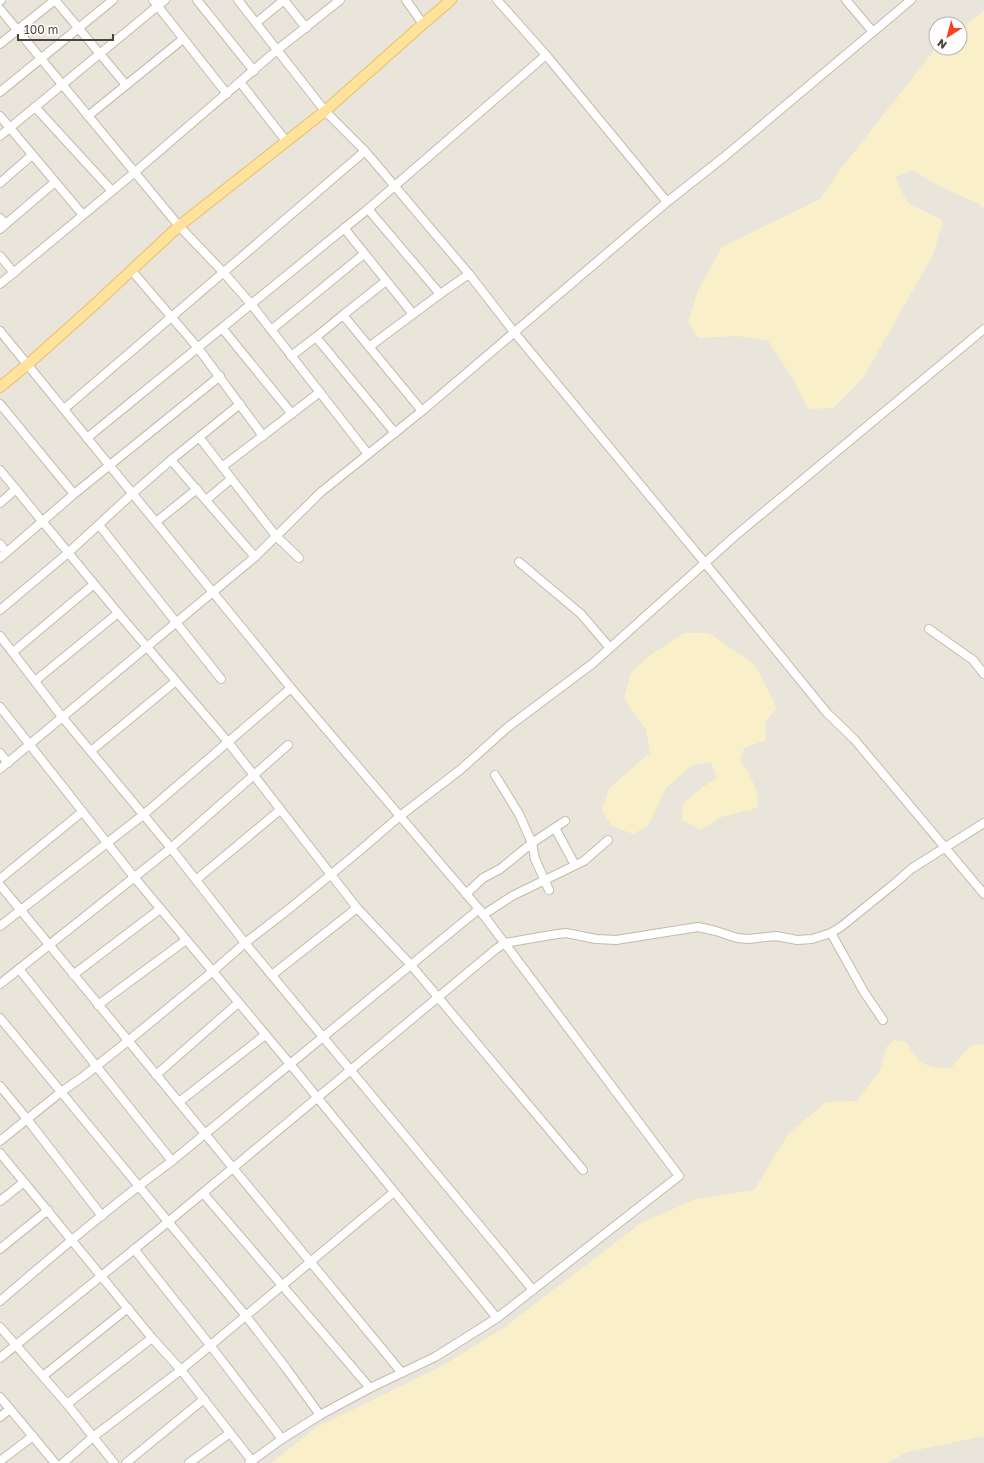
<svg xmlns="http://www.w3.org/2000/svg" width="984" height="1463" font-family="'Golos Text',sans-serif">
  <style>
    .residential { fill: #eae5da; fill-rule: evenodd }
    .sand { fill: #f9efc9 }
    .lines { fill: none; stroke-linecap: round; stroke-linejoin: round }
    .minor-casing { stroke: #c2bbae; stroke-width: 10 }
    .major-casing { stroke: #e6c16a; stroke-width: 12 }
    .minor { stroke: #fff; stroke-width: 8 }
    .major { stroke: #ffe39c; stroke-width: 10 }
  </style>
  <rect width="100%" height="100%" fill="#f6f3ec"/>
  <path class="residential" d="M 0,0 L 984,0 L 984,1463 L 0,1463 ZM 936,24 L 960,24 L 960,48 L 936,48 Z"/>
  <g class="sand">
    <polygon points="984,11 984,208 979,204 933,183 913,170 895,177 907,202 943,221 933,255 863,378 833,408 808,409 793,379 768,341 737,336 699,338 688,323 698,290 722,247 820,199 843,166 936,48 960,48 960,29"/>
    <path d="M 684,633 L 709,633 L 755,665 L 777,708 L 765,722 L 766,740 L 744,748 L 740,760 C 750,775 758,787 758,806 L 750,811 L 741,812 L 721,817 L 701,830 L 682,820 L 683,804 L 700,789 L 717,778 L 711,762 L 692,765 L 666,788 L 648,826 L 633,834 L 612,826 L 602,811 L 609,789 L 626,773 L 650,753 L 646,729 L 624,699 L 631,672 L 652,654 Z"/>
    <path d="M 894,1040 L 906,1042 C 921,1066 923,1066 950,1069 L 970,1046 L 984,1044 L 984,1436 L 907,1452 L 888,1463 L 271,1463 L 317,1427 L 444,1365 L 505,1327 L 641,1223 L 696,1199 L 754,1190 L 789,1133 L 826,1102 L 856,1101 L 879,1073 L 887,1046 Z"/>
  </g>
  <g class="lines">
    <g class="minor-casing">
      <g id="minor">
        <polyline points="55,0 126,85"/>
        <polyline points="153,0 227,94"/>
        <polyline points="197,0 254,71"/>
        <polyline points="238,0 325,111 365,151 469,274 514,332 705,563 827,713 854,739 984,894"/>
        <polyline points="284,0 306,28"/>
        <polyline points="406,0 423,24"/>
        <polyline points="497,0 546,55 667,202"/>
        <polyline points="846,0 873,32"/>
        <polyline points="0,1 1,0"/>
        <polyline points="0,9 179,226 224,273 251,304 368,454"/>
        <polyline points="256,23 284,0"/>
        <polyline points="0,44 55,0"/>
        <polyline points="240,82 286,141"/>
        <polyline points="0,92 113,0"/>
        <polyline points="35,107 112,191"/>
        <polyline points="0,116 83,215"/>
        <polyline points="88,116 183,39"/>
        <polyline points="0,136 165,0"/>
        <polyline points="0,183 32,155"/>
        <polyline points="368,209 440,294"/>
        <polyline points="0,218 6,224"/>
        <polyline points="344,228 413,314"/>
        <polyline points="0,229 55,182"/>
        <polyline points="0,256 14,273"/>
        <polyline points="132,271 198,348 263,436"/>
        <polyline points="0,284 135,172 277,50 340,0"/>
        <polyline points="343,315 386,281"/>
        <polyline points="222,328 292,414"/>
        <polyline points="271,330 364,254"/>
        <polyline points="0,331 291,688 479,909 679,1176 497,1318"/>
        <polyline points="316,337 395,433"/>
        <polyline points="369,347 440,294 469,274"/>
        <polyline points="291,356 316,337 343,315 422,411"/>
        <polyline points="0,404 74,494"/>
        <polyline points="64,409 365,151"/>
        <polyline points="199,437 276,536 299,558"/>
        <polyline points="87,438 368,209 546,55"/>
        <polyline points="171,460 255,557"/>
        <polyline points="222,467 320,392"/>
        <polyline points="0,470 118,613 228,742 357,908 411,965 583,1170"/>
        <polyline points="206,500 231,479"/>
        <polyline points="0,503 16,489"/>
        <polyline points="156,522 197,489"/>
        <polyline points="99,525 221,679"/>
        <polyline points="0,544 6,552"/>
        <polyline points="0,558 74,494 220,376"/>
        <polyline points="519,562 581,614 610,648"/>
        <polyline points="0,610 68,553 133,493 171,460 240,404"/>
        <polyline points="929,629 973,660 984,674"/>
        <polyline points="0,636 63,718 171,848 245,943 533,1290"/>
        <polyline points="13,652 94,584"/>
        <polyline points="35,681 118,613"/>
        <polyline points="0,707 134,877 290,1064 497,1318 435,1357 370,1388 320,1415 282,1439 249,1463"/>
        <polyline points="91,751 176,681"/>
        <polyline points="0,753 8,763"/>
        <polyline points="0,769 255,557 321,492 422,411 667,202 724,157 911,0"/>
        <polyline points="495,775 519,814 532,843 535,859 549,890"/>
        <polyline points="555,828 575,865"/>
        <polyline points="0,879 82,812"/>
        <polyline points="196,880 280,810"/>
        <polyline points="0,885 402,1373"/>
        <polyline points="466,894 483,878 500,869 532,843 565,821"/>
        <polyline points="483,915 512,896 584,861 608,840"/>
        <polyline points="0,926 143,815 291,688"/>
        <polyline points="831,933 864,992 883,1020"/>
        <polyline points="19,969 172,1161"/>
        <polyline points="73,975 160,909"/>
        <polyline points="272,975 357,908"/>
        <polyline points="0,984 171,848 288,745"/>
        <polyline points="98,1005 186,940"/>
        <polyline points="0,1018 246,1316 286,1368 320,1415"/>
        <polyline points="156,1075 238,1003"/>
        <polyline points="0,1086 27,1119 102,1216"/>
        <polyline points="179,1102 265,1035"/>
        <polyline points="0,1141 61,1092 84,1076 128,1041 212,972 245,943 289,909 357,853 400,816 460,770 508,727 592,664 735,536 984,329"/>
        <polyline points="0,1153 152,1338 181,1370 252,1461"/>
        <polyline points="203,1193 370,1388"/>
        <polyline points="0,1201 24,1182"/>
        <polyline points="0,1249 48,1210"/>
        <polyline points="134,1249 210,1345 282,1439"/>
        <path d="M 0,1301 C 56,1253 112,1205 172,1161 L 479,909"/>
        <polyline points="0,1327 67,1404 114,1463"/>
        <polyline points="0,1358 168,1222 496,949 505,943 551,935 566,933 596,939 616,940 698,927 716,931 737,938 748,939 776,936 797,940 812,939 831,933 842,926 894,884 911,869 984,823"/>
        <polyline points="43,1376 128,1308"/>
        <polyline points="0,1397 55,1463"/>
        <polyline points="67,1404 152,1338"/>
        <polyline points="0,1417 10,1409"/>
        <polyline points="0,1461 33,1436"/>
        <polyline points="63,1463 93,1437 181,1370 394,1192"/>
        <polyline points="126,1463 204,1399"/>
        <polyline points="189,1463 230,1433"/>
      </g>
    </g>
    <g class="major-casing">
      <polyline id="major" points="0,387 27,365 92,307 179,226 325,111 423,24 451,0"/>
    </g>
    <use href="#minor" class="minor"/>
    <use href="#major" class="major"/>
  </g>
  <g transform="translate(948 36) rotate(216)"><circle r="19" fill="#ffffff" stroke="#b7b4b0"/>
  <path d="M0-3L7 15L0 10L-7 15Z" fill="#fc3f1d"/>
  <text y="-6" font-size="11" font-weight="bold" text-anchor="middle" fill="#4b4439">N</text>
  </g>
  <path d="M18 34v6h95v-6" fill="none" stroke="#4b4439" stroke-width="2"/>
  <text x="24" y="34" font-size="12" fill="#4b4439" stroke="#ffffff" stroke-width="3" paint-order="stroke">100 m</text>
</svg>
